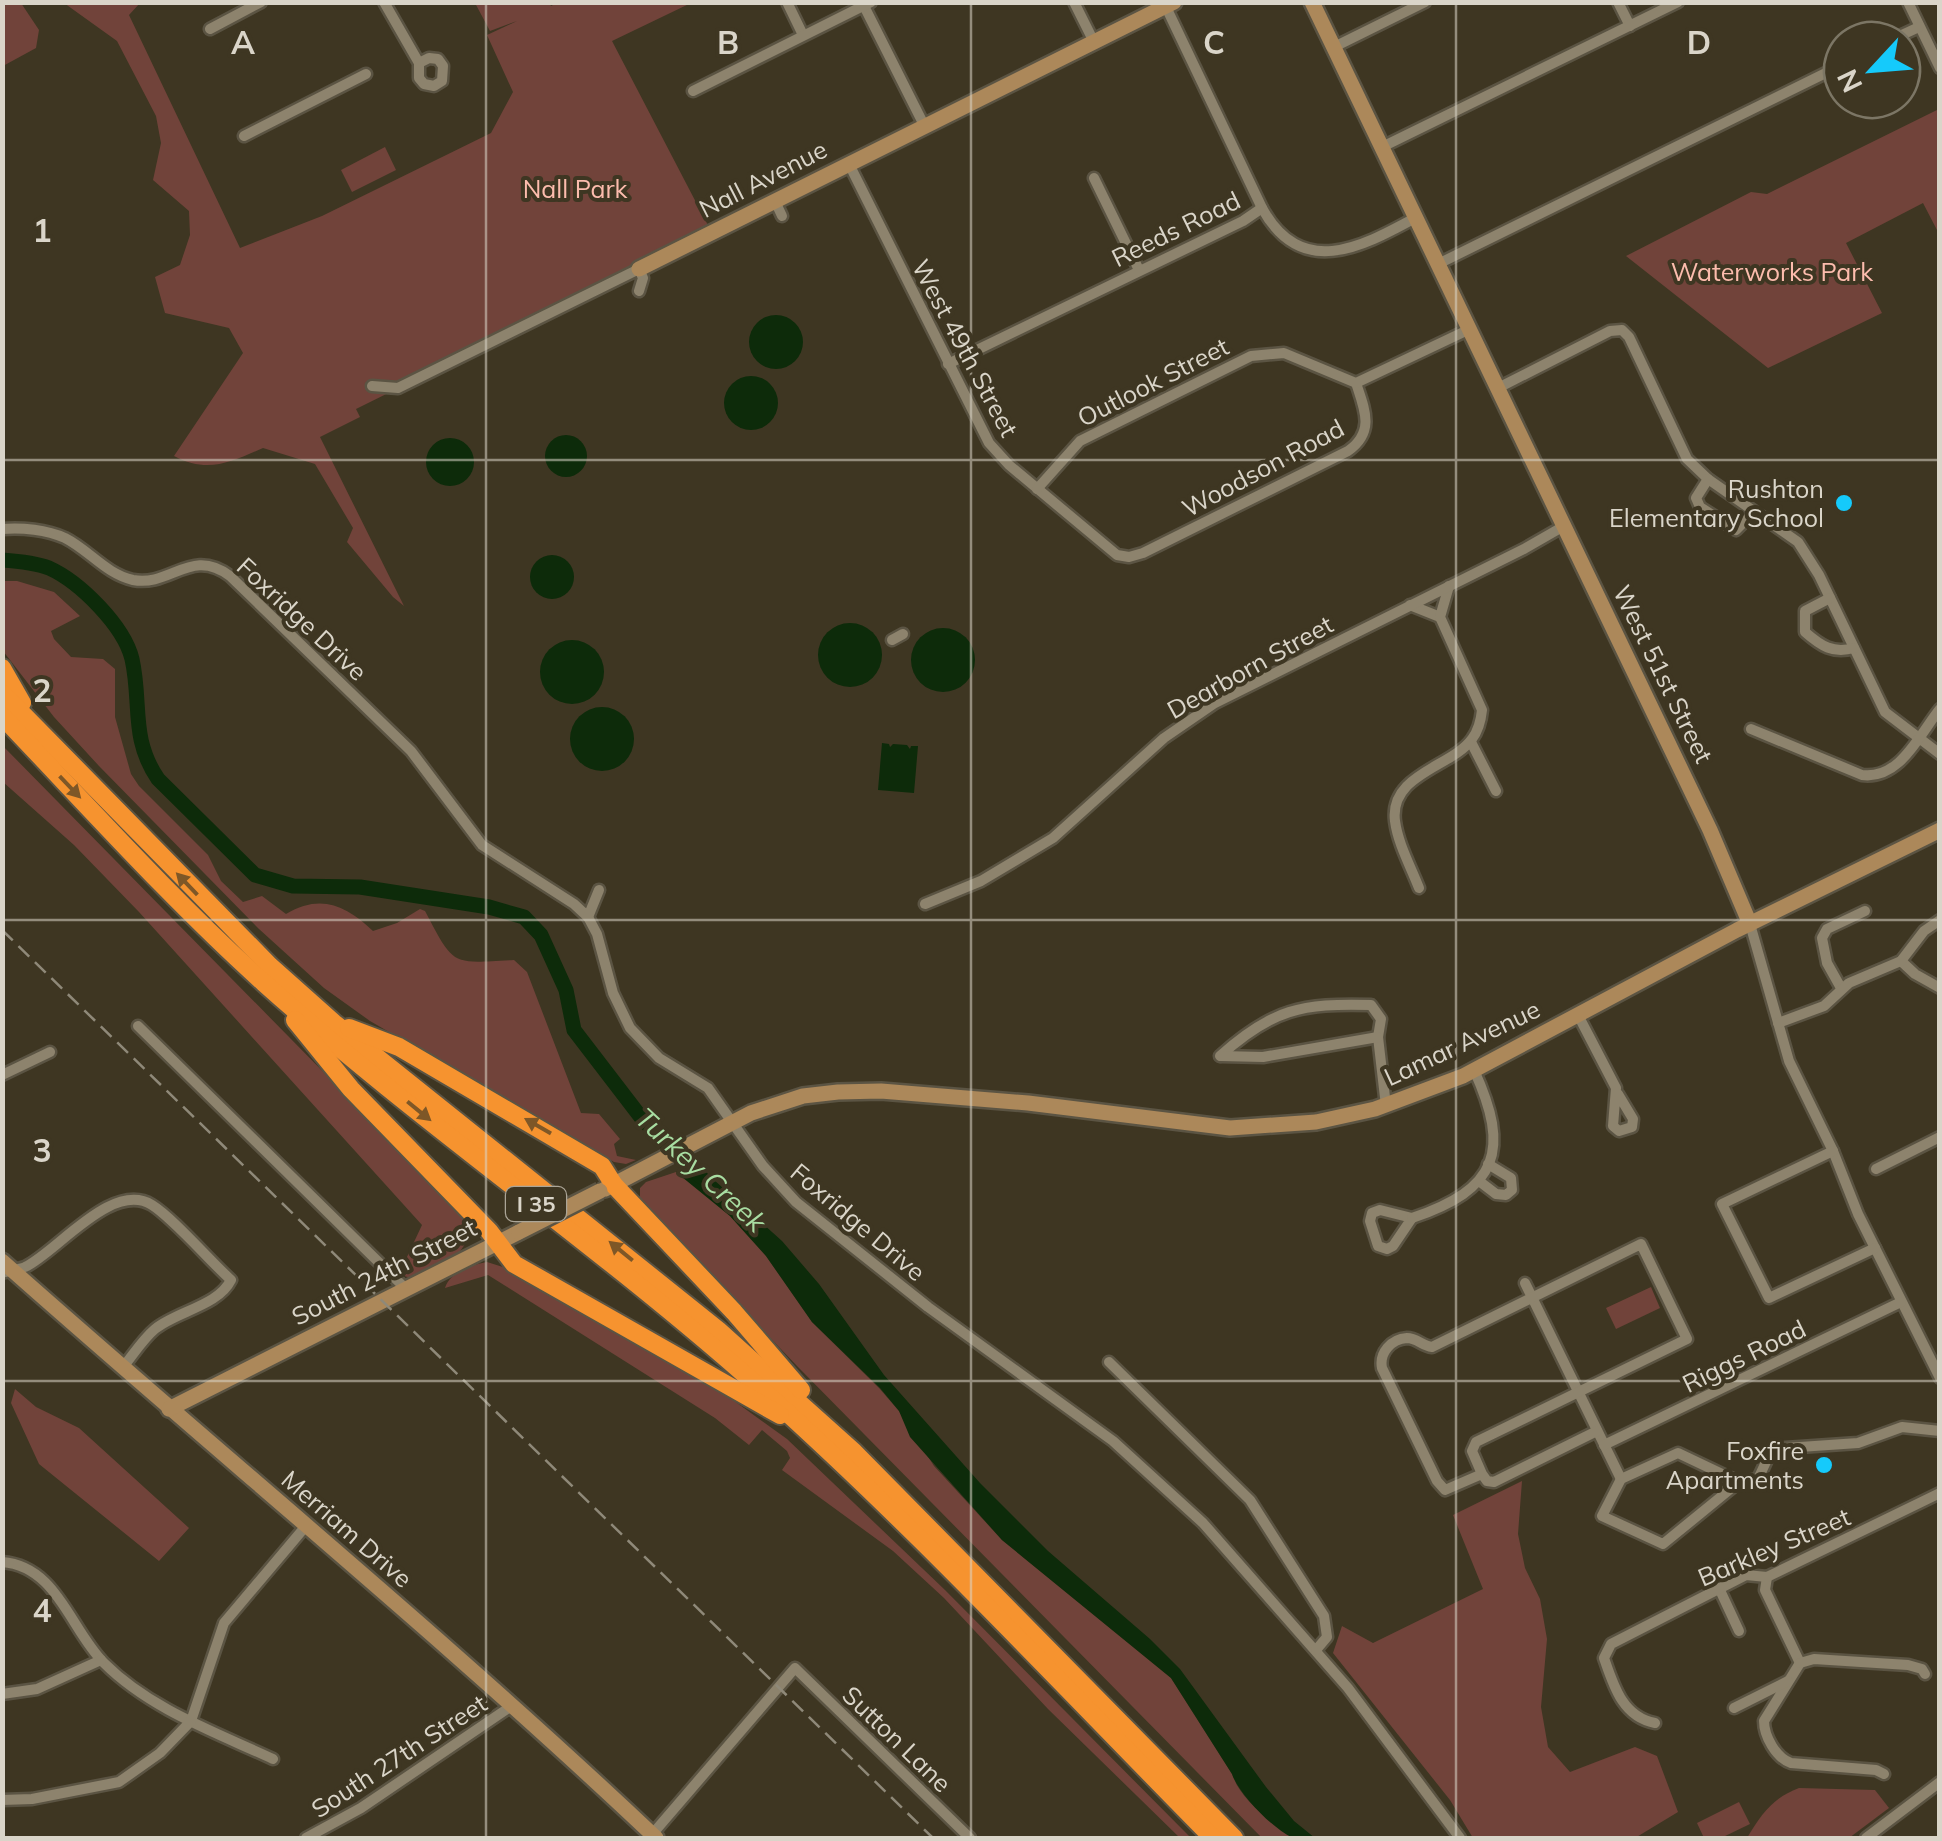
<svg xmlns="http://www.w3.org/2000/svg" width="1942" height="1841" font-family="Mulish,sans-serif">
  <style>
    .green { fill: #71433a }
    .water { fill: #0d2b0a }
    .lines { fill: none; stroke-linecap: round; stroke-linejoin: round }
    .river { stroke: #0d2b0a; stroke-width: 15 }
    .street-casing { stroke: #5b5443; stroke-width: 15 }
    .secondary-casing { stroke: #5b5443; stroke-width: 20 }
    .highway-casing { stroke: #5b5443; stroke-width: 22 }
    .street { stroke: #8d836d; stroke-width: 10 }
    .secondary { stroke: #ac885a; stroke-width: 15 }
    .highway { stroke: #f6932f; stroke-width: 18 }
    .rail { stroke: #8f8979; stroke-width: 2.5; stroke-dasharray: 15 8; stroke-linecap: butt }
    .secondary-bridge-casing { stroke: #5b5443; stroke-width: 20; stroke-linecap: butt }
    .secondary-bridge { stroke: #ac885a; stroke-width: 15 }
    .oneway { fill: #7e5727 }
    .grid { fill: none; stroke: #dad5c9; stroke-width: 2.5; stroke-opacity: 0.55 }
    .poi-dot { fill: #15cafb; stroke: #3e3622; stroke-width: 4 }
    .labels { text-anchor: middle; stroke-width: 8; stroke-linejoin: round; paint-order: stroke }
    .shield { fill: #3e3622; stroke: #aba597; stroke-width: 2.5 }
    .shield-label { font-size: 22px; font-weight: bold; fill: #dad5c9 }
    .street-label { font-size: 25px; fill: #dad5c9; stroke: #3e3622 }
    .park-label { font-size: 25px; fill: #fcbcad; stroke: #3e3622 }
    .poi-label { font-size: 25px; fill: #dad5c9; stroke: #3e3622; text-anchor: end }
    .water-label { font-size: 28px; font-style: italic; fill: #a8dda2; stroke: #3e3622 }
    .grid-label { font-size: 32px; text-anchor: middle; font-weight: bold; fill: #dad5c9; stroke: #3e3622; stroke-width: 8; stroke-linejoin: round; paint-order: stroke }
  </style>
  <rect width="100%" height="100%" fill="#3e3622"/>
  <g class="green">
    <polygon points="3,2 21,3 39,30 36,48 3,66"/>
    <path d="M 549,2 L 551,6 L 559,2 L 691,3 L 612,41 L 712,233 L 356,409 L 360,417 L 320,437 L 404,606 L 393,597 L 347,542 L 353,528 L 315,464 L 263,448 C 231,462 208,474 174,456 L 243,353 L 229,328 L 165,313 L 155,277 L 180,265 L 190,235 L 189,211 L 153,180 L 161,143 L 156,116 L 117,41 L 64,3 L 140,3 L 129,15 L 240,248 L 322,216 L 491,133 L 513,92 L 487,35 L 517,21 L 490,31 L 475,3 Z"/>
    <polygon points="1939,109 1939,229 1937,230 1923,203 1846,243 1882,313 1768,368 1626,256 1751,192 1767,194"/>
    <polygon points="385,147 396,170 352,192 341,170"/>
    <path d="M 3,581 L 17,581 L 54,592 L 80,616 L 51,631 L 54,639 L 71,657 L 103,659 L 115,669 L 115,717 L 131,774 L 139,786 L 208,855 L 221,881 L 243,902 L 262,896 L 286,914 C 321,893 347,906 373,931 L 397,923 L 420,909 L 425,911 C 455,968 451,963 514,960 L 527,972 L 581,1113 L 599,1114 L 620,1139 L 614,1144 L 617,1156 L 636,1160 L 626,1164 L 614,1162 L 370,1021 L 324,988 L 259,929 L 99,766 L 54,717 L 3,651 Z"/>
    <polygon points="2,745 463,1214 469,1224 470,1237 456,1257 410,1278 399,1274 422,1225 139,912 74,845 3,782"/>
    <path d="M 676,1172 L 730,1216 L 766,1256 L 812,1322 L 879,1388 L 899,1411 L 934,1466 L 1002,1540 L 1171,1678 L 1232,1774 C 1242,1803 1270,1819 1293,1838 L 1262,1838 L 797,1366 L 655,1217 L 640,1199 L 640,1188 L 646,1182 Z"/>
    <path d="M 487,1262 L 506,1268 L 726,1395 L 787,1439 L 945,1590 L 1191,1838 L 1180,1838 L 1048,1709 L 944,1598 L 893,1551 L 782,1470 L 790,1458 L 787,1451 L 762,1430 L 749,1445 L 715,1418 L 488,1275 L 445,1288 C 450,1272 471,1265 487,1262 Z"/>
    <polygon points="1651,1287 1660,1308 1616,1329 1606,1308"/>
    <polygon points="15,1389 36,1407 79,1428 189,1528 159,1561 39,1464 11,1403"/>
    <polygon points="1522,1481 1518,1534 1525,1568 1540,1599 1547,1639 1541,1707 1548,1747 1570,1772 1635,1747 1657,1756 1678,1812 1635,1838 1473,1838 1450,1800 1333,1653 1342,1626 1373,1643 1483,1589 1453,1515"/>
    <path d="M 1799,1788 L 1875,1790 L 1889,1808 L 1849,1838 L 1747,1838 C 1761,1815 1772,1798 1799,1788 Z"/>
    <polygon points="1739,1802 1750,1824 1721,1838 1704,1838 1697,1823"/>
  </g>
  <g class="water">
    <circle cx="776" cy="342" r="27"/>
    <circle cx="751" cy="403" r="27"/>
    <circle cx="566" cy="456" r="21"/>
    <circle cx="450" cy="462" r="24"/>
    <circle cx="552" cy="577" r="22"/>
    <circle cx="850" cy="655" r="32"/>
    <circle cx="943" cy="660" r="32"/>
    <circle cx="572" cy="672" r="32"/>
    <circle cx="602" cy="739" r="32"/>
    <polygon points="882,743 889,744 890,747 893,744 907,745 910,749 911,746 918,746 914,793 878,790"/>
    <path d="M 694,1162 L 782,1241 L 819,1284 L 884,1375 L 980,1483 L 1048,1551 L 1150,1639 L 1180,1669 L 1266,1787 L 1294,1821 L 1315,1838 C 1307,1838 1297,1840 1291,1837 C 1271,1827 1239,1794 1232,1774 L 1171,1678 L 1002,1540 L 910,1437 L 899,1411 L 880,1388 L 812,1322 L 766,1256 L 730,1216 L 676,1172 Z"/>
  </g>
  <g class="lines">
    <path class="river" d="M 2,560 C 16,561 36,563 49,568 C 80,582 124,626 132,659 C 142,704 130,738 158,779 L 255,875 L 293,886 L 360,887 L 489,907 L 524,917 L 541,935 L 566,990 L 574,1030 L 643,1120 L 701,1177"/>
    <g class="street-casing">
      <g id="street">
        <polyline points="384,2 419,63 419,78 424,84 434,86 442,81 443,66 438,59 429,58 419,63"/>
        <polyline points="787,2 803,35"/>
        <polyline points="1074,2 1094,42"/>
        <polyline points="1618,2 1630,26"/>
        <polyline points="1908,2 1940,68"/>
        <polyline points="864,6 925,127"/>
        <path d="M 1166,7 L 1262,208 C 1301,279 1360,248 1415,218"/>
        <polyline points="210,29 261,2"/>
        <polyline points="1891,40 1919,27"/>
        <polyline points="1334,47 1425,2"/>
        <polyline points="693,91 871,2"/>
        <polyline points="244,136 366,74"/>
        <polyline points="1382,147 1678,2"/>
        <path d="M 849,164 L 989,443 L 1009,465 L 1117,555 L 1129,557 L 1143,553 L 1348,451 C 1375,432 1365,410 1356,383"/>
        <polyline points="1094,178 1139,270"/>
        <polyline points="775,201 782,216"/>
        <polyline points="1438,264 1842,65"/>
        <polyline points="948,364 1243,221 1262,208"/>
        <polyline points="372,386 398,388 639,269 643,278 639,291"/>
        <polyline points="1498,388 1610,331 1622,330 1629,337 1687,459 1708,479 1798,542 1819,575 1885,712 1940,754"/>
        <polyline points="1708,479 1696,498 1700,507 1736,530 1754,512"/>
        <polyline points="1037,489 1080,441 1251,356 1284,353 1356,383 1470,329"/>
        <path d="M 2,529 C 22,527 47,530 65,538 C 89,550 106,574 133,580 C 171,587 191,547 230,576 L 411,751 L 482,845 L 574,904 L 588,917 L 597,934 L 613,993 L 630,1028 L 659,1058 L 708,1088 L 763,1166 L 796,1202 L 928,1307 L 1113,1441 L 1203,1523 L 1348,1688 L 1460,1838"/>
        <path d="M 1830,598 L 1805,611 L 1805,632 C 1821,646 1833,654 1854,648"/>
        <polyline points="1410,605 1440,617"/>
        <polyline points="892,640 903,634"/>
        <path d="M 1751,729 L 1862,775 C 1900,780 1919,735 1940,709"/>
        <polyline points="1471,742 1496,791"/>
        <path d="M 1419,888 C 1411,867 1398,844 1395,821 C 1389,774 1452,767 1472,739 C 1478,731 1481,720 1482,710 L 1440,617 L 1449,586"/>
        <polyline points="925,904 981,881 1053,838 1164,738 1215,703 1524,549 1564,526"/>
        <polyline points="588,917 599,890"/>
        <polyline points="1750,924 1789,1061 1833,1151 1858,1214 1940,1378"/>
        <polyline points="1901,961 1915,974 1940,988"/>
        <polyline points="1841,988 1827,963 1822,938 1827,929 1865,911"/>
        <polyline points="1578,1015 1616,1088 1613,1126 1619,1131 1632,1127 1633,1119 1618,1094"/>
        <polyline points="1778,1023 1824,1006 1849,983 1901,961 1924,931 1940,920"/>
        <polyline points="138,1026 406,1289"/>
        <path d="M 1220,1056 C 1272,1009 1302,1003 1371,1005 L 1381,1019 L 1378,1037 L 1386,1106"/>
        <polyline points="1221,1056 1263,1057 1378,1037"/>
        <polyline points="2,1075 50,1052"/>
        <polyline points="1833,1151 1722,1204 1769,1298 1875,1248"/>
        <polyline points="1876,1169 1940,1137"/>
        <polyline points="1479,1181 1496,1194 1506,1195 1512,1190 1511,1178 1488,1164"/>
        <polygon points="1380,1210 1412,1218 1393,1246 1387,1249 1378,1246 1370,1221 1372,1213"/>
        <path d="M 1412,1218 C 1498,1189 1511,1151 1474,1070"/>
        <path d="M 2,1273 C 10,1270 18,1270 25,1267 C 57,1252 112,1180 152,1205 C 173,1218 210,1261 231,1280 C 218,1306 177,1311 155,1329 C 143,1339 133,1355 123,1367"/>
        <polyline points="1525,1283 1621,1479"/>
        <polyline points="1109,1362 1250,1500 1324,1616 1327,1637 1316,1650"/>
        <polyline points="1604,1445 1901,1302"/>
        <path d="M 1482,1474 L 1472,1451 L 1476,1442 L 1687,1339 L 1641,1244 L 1432,1347 C 1422,1346 1417,1338 1407,1338 C 1391,1339 1379,1353 1382,1368 L 1437,1481 L 1445,1490 L 1482,1474 L 1487,1481 L 1494,1482 L 1597,1431"/>
        <polyline points="1739,1482 1678,1453 1621,1479 1602,1516 1663,1544 1739,1482 1758,1479 1772,1449 1858,1443 1902,1427 1940,1431"/>
        <path d="M 2,1562 C 57,1566 70,1629 104,1663 C 150,1709 215,1732 273,1759"/>
        <polyline points="1767,1577 1765,1590 1800,1663"/>
        <polyline points="1719,1588 1739,1631"/>
        <path d="M 1800,1663 L 1764,1721 C 1764,1736 1776,1758 1791,1763 L 1876,1770 L 1884,1774"/>
        <polyline points="1800,1663 1814,1659 1908,1665 1922,1669 1925,1674"/>
        <polyline points="2,1694 37,1689 101,1660"/>
        <polyline points="1734,1708 1788,1681"/>
        <path d="M 1655,1723 C 1623,1717 1614,1687 1604,1658 L 1611,1644 L 1746,1575 L 1767,1577 L 1940,1493"/>
        <polyline points="2,1800 32,1799 119,1782 160,1753 191,1721 224,1623 305,1527"/>
        <polyline points="306,1838 361,1808 513,1705"/>
        <polyline points="649,1838 795,1668 970,1838"/>
        <polyline points="1866,1838 1940,1782"/>
      </g>
    </g>
    <g class="secondary-casing">
      <g id="secondary">
        <polyline points="1312,2 1710,830 1750,924"/>
        <polyline points="639,269 1174,2"/>
        <polyline points="605,1189 751,1113 803,1096 838,1092 881,1091 1028,1103 1230,1128 1316,1122 1375,1109 1463,1076 1737,930 1940,830"/>
        <path d="M 2,1261 C 219,1454 445,1638 656,1838"/>
        <polyline points="169,1409 519,1232"/>
      </g>
    </g>
    <g class="highway-casing">
      <g id="highway">
        <polyline points="2,668 22,703"/>
        <polyline points="2,693 270,966 334,1023 718,1330 854,1452 1234,1838"/>
        <path d="M 2,716 C 88,806 172,900 264,983 C 415,1118 582,1233 735,1366 C 903,1513 1056,1679 1213,1838"/>
        <polyline points="295,1020 351,1089 489,1231 514,1264 780,1415"/>
        <polyline points="349,1028 399,1047 602,1166 614,1185 734,1312 801,1390"/>
      </g>
    </g>
    <use href="#street" class="street"/>
    <use href="#secondary" class="secondary"/>
    <use href="#highway" class="highway"/>
    <polyline class="rail" points="2,930 933,1838"/>
    <g class="secondary-bridge-casing">
      <polyline id="secondary-bridge" points="519,1232 600,1191"/>
    </g>
    <use href="#secondary-bridge" class="secondary-bridge"/>
  </g>
  <defs><path id="oneway-solid" d="M-6-.8H1V-3.2L6.5 0L1 3.2V.8H-6Z" transform="scale(2.5)"/></defs>
  <g class="oneway">
    <use href="#oneway-solid" transform="translate(70 787) rotate(46)"/>
    <use href="#oneway-solid" transform="translate(187 884) rotate(-134)"/>
    <use href="#oneway-solid" transform="translate(419 1111) rotate(39)"/>
    <use href="#oneway-solid" transform="translate(538 1126) rotate(-150)"/>
    <use href="#oneway-solid" transform="translate(621 1251) rotate(-141)"/>
  </g>
  <path class="grid" d="M 486,2 L 486,1838M 971,2 L 971,1838M 1456,2 L 1456,1838M 2,460 L 1940,460M 2,920 L 1940,920M 2,1381 L 1940,1381"/>
  <g class="poi-dot">
    <circle cx="1844" cy="503" r="10"/>
    <circle cx="1824" cy="1465" r="10"/>
  </g>
  <g class="labels">
    <rect class="shield" x="506" y="1187" width="60" height="34" rx="8"/>
    <g class="shield-label">
      <text x="536" y="1212">I 35</text>
    </g>
    <g class="street-label">
      <text transform="translate(763 179) rotate(-27)" y="9">Nall Avenue</text>
      <text transform="translate(1176 229) rotate(-26)" y="9">Reeds Road</text>
      <text transform="translate(965 348) rotate(62)" y="9">West 49th Street</text>
      <text transform="translate(1153 382) rotate(-27)" y="9">Outlook Street</text>
      <text transform="translate(1263 468) rotate(-28)" y="9">Woodson Road</text>
      <text transform="translate(302 619) rotate(43)" y="9">Foxridge Drive</text>
      <text transform="translate(1250 667) rotate(-29)" y="9">Dearborn Street</text>
      <text transform="translate(1663 674) rotate(64)" y="9">West 51st Street</text>
      <text transform="translate(1462 1043) rotate(-25)" y="9">Lamar Avenue</text>
      <text transform="translate(858 1222) rotate(40)" y="9">Foxridge Drive</text>
      <text transform="translate(384 1272) rotate(-27)" y="9">South 24th Street</text>
      <text transform="translate(1744 1356) rotate(-26)" y="9">Riggs Road</text>
      <text transform="translate(347 1529) rotate(41)" y="9">Merriam Drive</text>
      <text transform="translate(1774 1547) rotate(-23)" y="9">Barkley Street</text>
      <text transform="translate(897 1739) rotate(44)" y="9">Sutton Lane</text>
      <text transform="translate(399 1756) rotate(-33)" y="9">South 27th Street</text>
    </g>
    <g class="park-label">
      <text x="575" y="198">Nall Park</text>
      <text x="1772" y="281">Waterworks Park</text>
    </g>
    <g class="poi-label">
      <text x="1824" y="498">Rushton<tspan x="1824" dy="29">Elementary School</tspan></text>
      <text x="1804" y="1460">Foxfire<tspan x="1804" dy="29">Apartments</tspan></text>
    </g>
    <g class="water-label">
      <text transform="translate(701 1170) rotate(43)" y="10">Turkey Creek</text>
    </g>
  </g>
  <g class="grid-label">
    <text x="243" y="54">A</text>
    <text x="728" y="54">B</text>
    <text x="1214" y="54">C</text>
    <text x="1699" y="54">D</text>
    <text x="42" y="242">1</text>
    <text x="42" y="702">2</text>
    <text x="42" y="1162">3</text>
    <text x="42" y="1622">4</text>
  </g>
  <rect width="1942" height="1841" fill="none" stroke="#dad5c9" stroke-width="10"/>
  <g transform="translate(1872 70) rotate(244)"><circle r="48" fill="#3e3622" stroke="#7c7665" stroke-width="2.5"/>
  <path d="M0-8L18 38L0 25L-18 38Z" fill="#15cafb"/>
  <text y="-15" font-size="28" font-weight="bold" text-anchor="middle" fill="#dad5c9">N</text>
  </g>
</svg>
